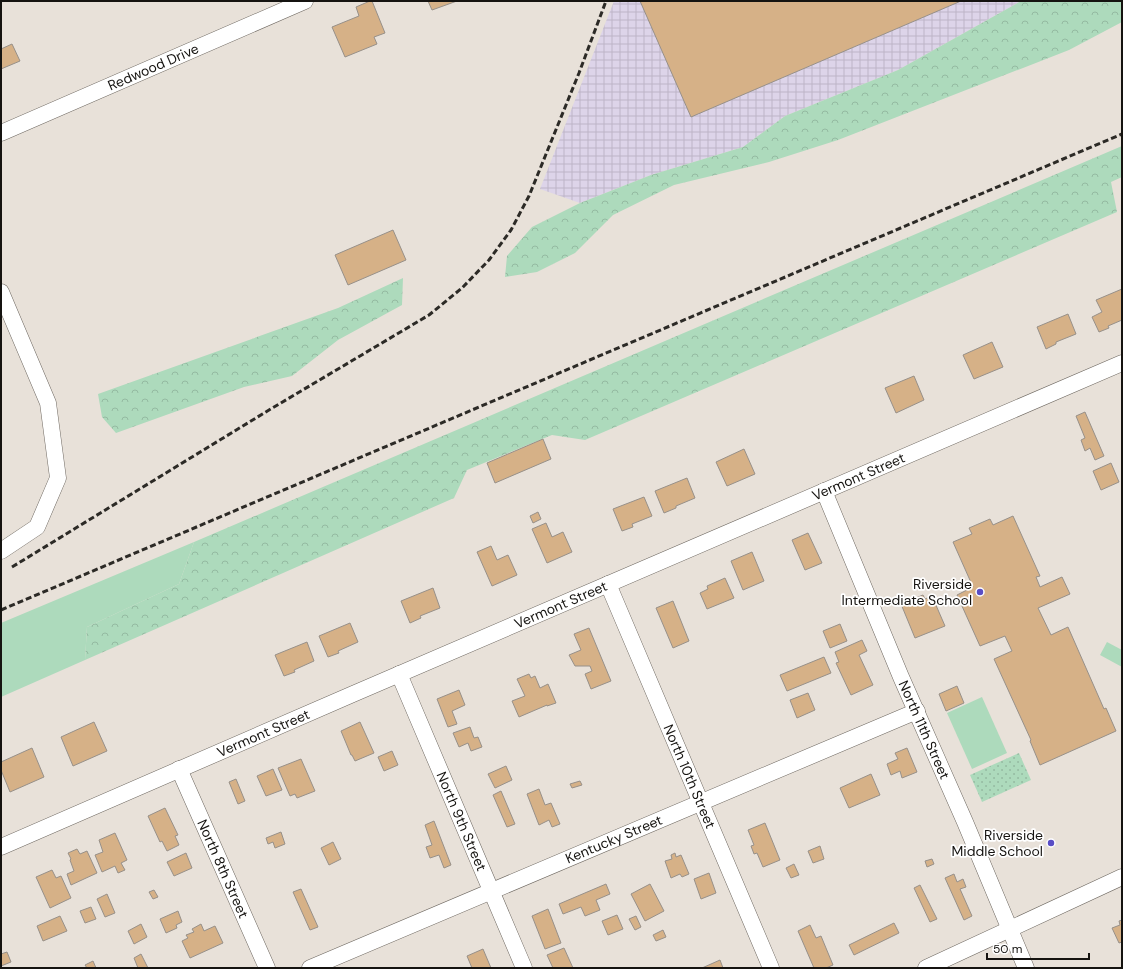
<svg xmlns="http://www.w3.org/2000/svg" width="1123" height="969" font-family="'DM Sans',sans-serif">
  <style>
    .industrial { fill: url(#industrial-grid) }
    .green { fill: #addabc }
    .forest { fill: url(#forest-crowns) }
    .park { fill: url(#park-dots) }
    .building { fill: #d6b187; stroke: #979089 }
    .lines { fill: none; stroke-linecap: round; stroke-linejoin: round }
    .minor-casing { stroke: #6e6861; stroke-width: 17 }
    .minor { stroke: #fff; stroke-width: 16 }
    .rail { stroke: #2c2a26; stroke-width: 3; stroke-dasharray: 6 3; stroke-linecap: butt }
    .poi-dot { fill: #594dc5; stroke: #fff; stroke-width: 1.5 }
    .labels { text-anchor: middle; stroke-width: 3.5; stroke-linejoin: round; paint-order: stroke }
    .street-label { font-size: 14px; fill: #151310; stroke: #fff }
    .poi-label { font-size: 14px; fill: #151310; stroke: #fff; text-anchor: end }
  </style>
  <defs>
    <pattern id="industrial-grid" width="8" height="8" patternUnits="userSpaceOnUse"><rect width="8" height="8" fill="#ddd4e9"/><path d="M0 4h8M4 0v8" fill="none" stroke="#bdb5c7"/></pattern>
    <pattern id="forest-crowns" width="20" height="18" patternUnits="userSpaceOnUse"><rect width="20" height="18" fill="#addabc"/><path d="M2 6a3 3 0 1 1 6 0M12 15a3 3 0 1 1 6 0" fill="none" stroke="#94baa1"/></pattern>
    <pattern id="park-dots" width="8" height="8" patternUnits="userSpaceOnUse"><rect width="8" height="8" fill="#addabc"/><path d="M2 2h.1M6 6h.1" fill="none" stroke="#94baa1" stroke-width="1.8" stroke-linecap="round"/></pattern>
  </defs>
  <rect width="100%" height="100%" fill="#e8e1d9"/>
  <polygon class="industrial" points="614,1 1021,1 898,70 785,116 743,147 651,175 580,203 540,189"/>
  <g class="green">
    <polygon points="194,542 179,584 87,627 85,660 1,697 1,623"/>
    <polygon points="1107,642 1122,650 1122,667 1100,655"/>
    <polygon points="982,697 1007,753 972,769 947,713"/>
  </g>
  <g class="forest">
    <polygon points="1021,1 1122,1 1122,22 1069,50 838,140 769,162 674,185 613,215 575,253 537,272 505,277 507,256 532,227 580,203 651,175 743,147 785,116 898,70"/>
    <polygon points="1122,146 1122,177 1111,182 1117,212 585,440 552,435 467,470 454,498 85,660 87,627 179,584 194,542"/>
    <polygon points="403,278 402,305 338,340 292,376 244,387 116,433 102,417 98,394 338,308"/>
  </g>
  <polygon class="park" points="1019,753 1031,780 982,802 970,775"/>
  <g class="building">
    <polygon points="370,1 372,1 385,33 374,37 377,44 345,57 332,27 359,16 356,7"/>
    <polygon points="428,1 457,1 432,10"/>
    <polygon points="640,1 961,1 691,117"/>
    <polygon points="12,44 20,61 1,69 1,49"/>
    <polygon points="393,230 406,260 348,285 335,255"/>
    <polygon points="1122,289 1122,320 1108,326 1109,328 1099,332 1092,317 1102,312 1096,300"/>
    <polygon points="1068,314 1076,334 1056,342 1056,344 1046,349 1037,327"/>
    <polygon points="992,342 1003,367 974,379 963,355"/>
    <polygon points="914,376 924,400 896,413 885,388"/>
    <polygon points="1085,412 1104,456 1095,460 1090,448 1085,451 1081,440 1085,438 1076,416"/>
    <polygon points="543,439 551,459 495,483 487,463"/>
    <polygon points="744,449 755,474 727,486 716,462"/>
    <polygon points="1111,463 1119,482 1101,490 1093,471"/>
    <polygon points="687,478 695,498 676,506 676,508 664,513 655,491"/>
    <polygon points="644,497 652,516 632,524 633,527 622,531 613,509"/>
    <polygon points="538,512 541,519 533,523 530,516"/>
    <polygon points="1013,516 1040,576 1036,577 1040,587 1062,577 1070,594 1038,608 1051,635 1068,627 1104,709 1106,708 1116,731 1040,765 1030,741 1031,740 994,659 1012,651 1005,636 980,646 957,595 973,587 953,542 972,534 969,528 990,519 993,525"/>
    <polygon points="546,523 552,537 563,532 572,552 547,563 532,529"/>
    <polygon points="808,533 822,563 805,570 792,540"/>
    <polygon points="491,546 497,560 508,555 517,575 492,586 477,552"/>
    <polygon points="752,552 764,581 743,590 731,561"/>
    <polygon points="725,578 734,598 707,609 700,593 708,589 707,586"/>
    <polygon points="433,588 440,608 420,616 421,618 410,623 401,601"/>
    <polygon points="923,595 925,599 932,596 945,626 915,638 901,604"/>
    <polygon points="673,601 689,641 673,648 656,608"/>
    <polygon points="350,623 358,642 338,651 339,653 328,657 319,636"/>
    <polygon points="840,624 847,641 830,648 823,631"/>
    <polygon points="589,628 611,681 591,689 585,674 592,671 590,666 575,666 569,655 581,650 574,634"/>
    <polygon points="862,640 867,651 859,655 873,685 851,695 836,663 839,662 835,652"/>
    <polygon points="307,642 314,661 294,670 295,672 284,676 275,655"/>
    <polygon points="824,657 831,673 787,691 780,675"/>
    <polygon points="529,674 531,678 535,676 540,688 548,684 556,703 547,706 547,705 519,717 512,701 525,696 517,679"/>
    <polygon points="957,686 964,703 946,711 939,694"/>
    <polygon points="459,690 465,705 452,711 457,724 448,727 437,699"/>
    <polygon points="808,693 815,710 797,718 790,700"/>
    <polygon points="94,722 107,751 73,766 61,737"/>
    <polygon points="360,722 374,753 355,761 352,755 351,755 341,731"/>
    <polygon points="470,727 474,738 478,737 482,747 471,751 468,743 459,747 453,733"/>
    <polygon points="32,748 44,777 10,792 1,770 1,762"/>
    <polygon points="907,748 917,772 902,778 900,771 891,775 887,764 898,759 895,753"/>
    <polygon points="392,751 398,765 384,771 378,757"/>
    <polygon points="301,759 315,791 297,798 295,794 290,796 278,768"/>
    <polygon points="506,766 512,780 495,788 488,774"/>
    <polygon points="273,769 282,790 266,796 257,776"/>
    <polygon points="871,774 880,795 849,808 840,788"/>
    <polygon points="236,779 245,801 238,804 229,782"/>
    <polygon points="580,781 582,785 572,788 570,784"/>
    <polygon points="539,789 545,805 551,803 560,824 552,827 549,820 539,825 527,794"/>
    <polygon points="501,791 515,824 507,827 493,795"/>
    <polygon points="165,808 178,835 175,836 179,845 167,851 162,841 160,842 148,816"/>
    <polygon points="434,821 451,865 444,868 439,855 430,858 426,847 432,845 425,825"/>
    <polygon points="765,823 780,860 763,867 757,853 754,854 751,846 754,845 748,830"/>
    <polygon points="281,832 285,844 275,848 273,842 268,844 266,838"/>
    <polygon points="115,833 127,860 121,863 125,870 118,873 115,866 102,872 95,855 103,852 99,840"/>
    <polygon points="333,842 341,859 329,865 321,848"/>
    <polygon points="820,846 824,859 813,863 808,851"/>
    <polygon points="77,849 80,854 87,851 97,873 71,885 67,874 74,871 70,860 71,859 68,853"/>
    <polygon points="186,853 192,868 174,876 167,862"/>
    <polygon points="675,853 676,857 681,855 689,874 682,877 680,874 671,878 665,861 672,859 671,855"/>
    <polygon points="932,859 934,864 927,867 925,861"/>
    <polygon points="794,864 799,875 791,878 786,868"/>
    <polygon points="52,870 56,878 61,876 71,898 50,908 36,877"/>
    <polygon points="709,873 716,893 701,899 694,879"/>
    <polygon points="954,874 957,882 963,879 966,887 960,889 972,916 964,920 945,878"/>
    <polygon points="606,884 610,894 596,900 600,910 585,916 581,907 563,914 559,904"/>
    <polygon points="650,884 664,911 645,921 631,894"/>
    <polygon points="920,885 937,919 930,922 914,888"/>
    <polygon points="301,889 318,927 310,930 293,892"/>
    <polygon points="154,890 158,897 153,899 149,892"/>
    <polygon points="107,894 115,913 105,917 97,899"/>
    <polygon points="91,907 96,919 85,923 80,911"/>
    <polygon points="548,909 561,943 545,949 532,916"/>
    <polygon points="178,911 182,922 176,925 177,928 166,933 160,919"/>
    <polygon points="617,915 623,929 608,935 602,921"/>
    <polygon points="60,916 67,931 43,941 37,926"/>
    <polygon points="636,916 641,927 635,930 629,919"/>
    <polygon points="1122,920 1122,942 1119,943 1112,928 1120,925 1119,921"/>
    <polygon points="894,923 899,933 854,955 849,945"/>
    <polygon points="141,924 147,937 134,944 128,931"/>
    <polygon points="201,924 204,931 215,926 223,943 190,958 182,941 188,938 186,935 194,932 192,929"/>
    <polygon points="810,925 816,938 821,936 833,965 826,968 814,968 798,931"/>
    <polygon points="663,930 666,937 656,941 653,935"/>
    <polygon points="564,948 573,968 553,968 547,955"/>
    <polygon points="483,949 491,968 472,968 467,956"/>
    <polygon points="7,952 11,962 1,966 1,954"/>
    <polygon points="141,954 148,968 138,968 134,958"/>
    <polygon points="720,960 723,968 702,968"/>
    <polygon points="93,961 96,968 87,968 85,965"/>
  </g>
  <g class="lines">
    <g class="minor-casing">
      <g id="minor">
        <path id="s1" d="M 1,133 L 305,1"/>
        <polyline points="1,292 48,403 58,478 37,527 1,551"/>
        <path id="s2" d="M 824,491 L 901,677 L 965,822 L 1026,968"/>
        <path id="s3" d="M 608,584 L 771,968"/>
        <path id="s4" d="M 399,674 L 524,968"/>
        <path id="s5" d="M 179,769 L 267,968"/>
        <path id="s6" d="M 1,847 L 353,694 L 1122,363"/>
        <path id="s7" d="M 310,968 C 512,881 715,797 917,711"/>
        <polyline points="926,968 1122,877"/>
      </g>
    </g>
    <use href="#minor" class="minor"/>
    <g class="rail">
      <polyline points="12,567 269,410 429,315 462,288 489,260 511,230 529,196 579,73 606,1"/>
      <polyline points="1,610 1122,134"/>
    </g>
  </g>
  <g class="poi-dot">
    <circle cx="980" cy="592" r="4"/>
    <circle cx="1051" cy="843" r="4"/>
  </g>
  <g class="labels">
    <g class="street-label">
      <text dy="5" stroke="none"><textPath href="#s1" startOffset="166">Redwood Drive</textPath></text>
      <text dy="5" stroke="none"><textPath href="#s6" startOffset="934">Vermont Street</textPath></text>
      <text dy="5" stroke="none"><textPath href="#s6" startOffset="610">Vermont Street</textPath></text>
      <text dy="5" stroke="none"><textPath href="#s2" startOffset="259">North 11th Street</textPath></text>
      <text dy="5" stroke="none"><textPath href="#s6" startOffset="286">Vermont Street</textPath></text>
      <text dy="5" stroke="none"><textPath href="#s3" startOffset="209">North 10th Street</textPath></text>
      <text dy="5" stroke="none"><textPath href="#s4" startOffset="160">North 9th Street</textPath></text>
      <text dy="5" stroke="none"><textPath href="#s7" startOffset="330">Kentucky Street</textPath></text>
      <text dy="5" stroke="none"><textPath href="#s5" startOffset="109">North 8th Street</textPath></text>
    </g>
    <g class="poi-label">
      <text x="972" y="589">Riverside<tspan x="972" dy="16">Intermediate School</tspan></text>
      <text x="1043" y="840">Riverside<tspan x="1043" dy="16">Middle School</tspan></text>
    </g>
  </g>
  <rect width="1123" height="969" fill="none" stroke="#151310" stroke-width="4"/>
  <path d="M987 953v6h102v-6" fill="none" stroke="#151310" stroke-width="2"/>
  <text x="993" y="953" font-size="12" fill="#151310" stroke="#ffffff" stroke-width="3" paint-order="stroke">50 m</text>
</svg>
